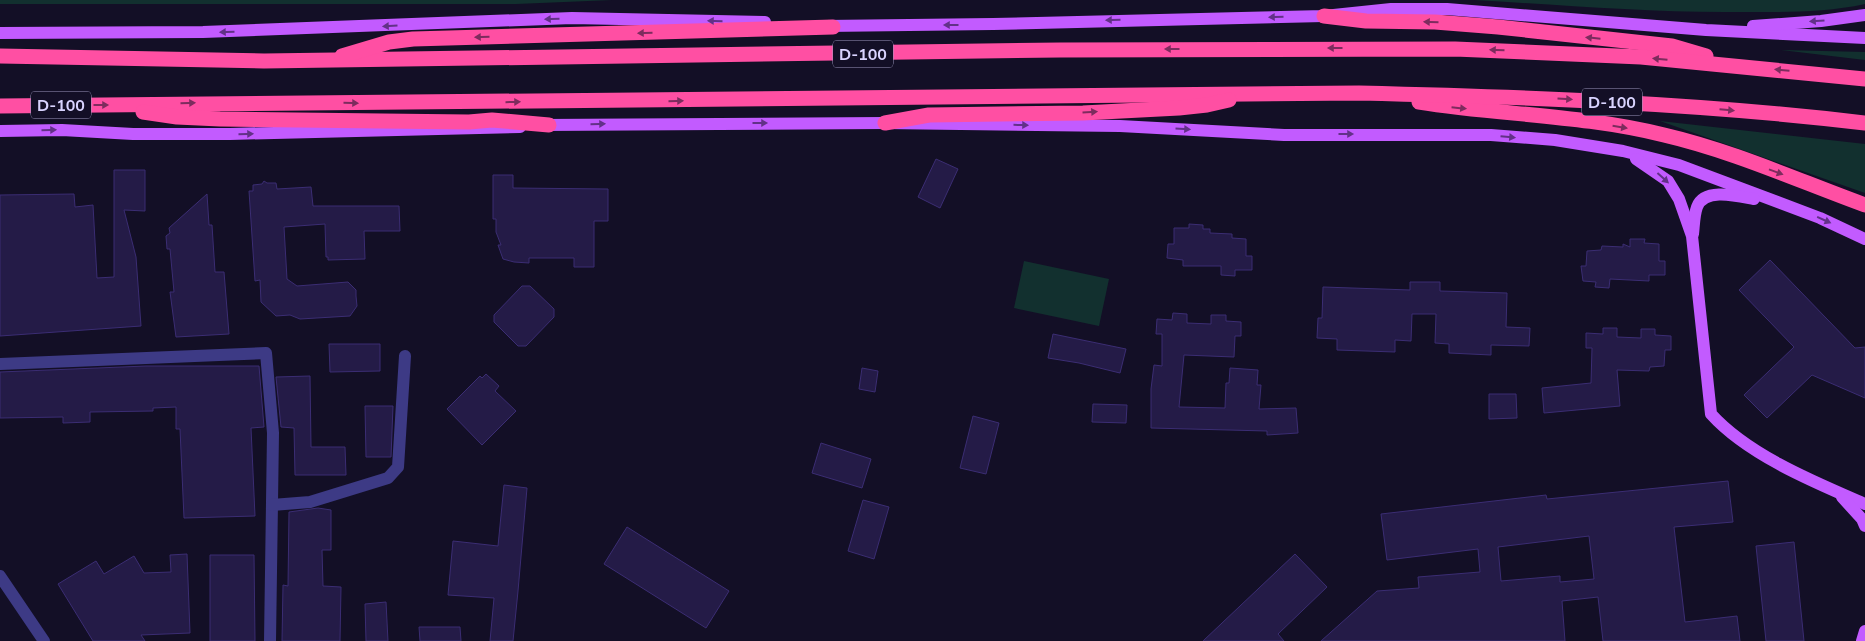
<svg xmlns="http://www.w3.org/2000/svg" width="1865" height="641" font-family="'Nunito Sans',sans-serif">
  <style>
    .green { fill: #12302f }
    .building { fill: #241b47; stroke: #3b2d73; fill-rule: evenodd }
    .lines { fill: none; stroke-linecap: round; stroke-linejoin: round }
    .minor { stroke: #3d3a85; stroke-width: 12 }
    .major { stroke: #c25bff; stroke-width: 12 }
    .highway { stroke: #ff4fa3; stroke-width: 15 }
    .oneway { fill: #623188 }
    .oneway2 { fill: #7d2c5e }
    .labels { text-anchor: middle; stroke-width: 5; stroke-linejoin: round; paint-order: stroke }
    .shield { fill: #130f26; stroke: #9e99be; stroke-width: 1 }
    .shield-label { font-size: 16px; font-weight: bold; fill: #d9d4ff }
  </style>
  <rect width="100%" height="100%" fill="#130f26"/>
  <g class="green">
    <polygon points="0,0 612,0 516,4 0,4"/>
    <path d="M 1474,0 L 1865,0 L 1865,4 C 1824,13 1782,12 1740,12 C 1651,13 1562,5 1474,0 Z"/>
    <polygon points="1781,50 1865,52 1865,60"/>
    <polygon points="1660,121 1865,144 1865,193"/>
    <polygon points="1024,261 1109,279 1099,326 1014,308"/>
  </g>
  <g class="building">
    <polygon points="936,159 958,169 940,208 918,197"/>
    <polygon points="114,170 145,170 145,211 124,210 136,257 141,326 0,336 0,195 74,194 75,207 93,205 97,278 114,277"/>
    <polygon points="493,175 513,175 513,188 608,189 608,221 594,221 594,267 574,267 574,258 529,258 529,263 514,262 503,259 498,245 501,245 496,232 496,219 493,219"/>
    <polygon points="264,181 267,183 276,183 277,189 311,187 313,206 399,206 400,231 364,231 365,259 328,260 328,257 326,257 325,224 284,227 287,279 297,286 348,282 356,290 356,296 357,306 350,316 300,319 290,315 276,316 261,302 260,280 255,281 249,191 253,191 253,185 262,184"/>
    <polygon points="207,194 209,225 212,225 215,272 224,272 229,334 176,337 170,292 174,292 170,249 167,249 166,236 170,233 169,228"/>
    <polygon points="1189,224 1203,225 1203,229 1210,229 1210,233 1232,234 1232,238 1246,239 1246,256 1252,256 1252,270 1235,270 1235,276 1221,275 1221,266 1183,266 1183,260 1167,258 1168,244 1174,244 1174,228 1189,228"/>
    <polygon points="1630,239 1645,239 1644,243 1659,244 1659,261 1665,261 1665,275 1649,275 1649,281 1610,279 1609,288 1595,287 1596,282 1583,281 1581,266 1586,266 1587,251 1601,250 1602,246 1623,247 1623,244 1630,247"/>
    <polygon points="1770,260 1855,348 1865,347 1865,398 1812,375 1767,418 1744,395 1794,347 1739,290"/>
    <polygon points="1410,282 1440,282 1440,291 1507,293 1506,327 1530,328 1529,346 1491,345 1491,355 1449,353 1449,344 1435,343 1436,314 1412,314 1411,341 1395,340 1395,352 1337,350 1337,339 1317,338 1318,318 1322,318 1323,287 1410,290"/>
    <polygon points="522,286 530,286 554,309 554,317 526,346 518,346 494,322 494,315"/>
    <polygon points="1173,313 1187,314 1187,323 1211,324 1211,315 1226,315 1226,321 1241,322 1241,336 1235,336 1234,357 1184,355 1179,407 1225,408 1226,383 1229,383 1230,368 1258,370 1257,385 1261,385 1259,409 1296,408 1298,433 1267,435 1267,431 1151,428 1151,389 1154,365 1162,366 1162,334 1156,334 1157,319 1172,320"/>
    <polygon points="1603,328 1617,328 1617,337 1641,338 1641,329 1655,329 1655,335 1671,336 1671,350 1665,350 1664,366 1650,367 1649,371 1617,370 1620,406 1544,413 1542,388 1591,383 1592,348 1586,348 1586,333 1603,334"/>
    <polygon points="1053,334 1126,349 1120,373 1079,363 1048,358"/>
    <polygon points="329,344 380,344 380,371 330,372"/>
    <polygon points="146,366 259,366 264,427 251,428 255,516 184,518 180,429 176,429 176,407 153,408 153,411 90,412 90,422 63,423 63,417 0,418 0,372"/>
    <polygon points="862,368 878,371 875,392 859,389"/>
    <polygon points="486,374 499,386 495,391 516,411 482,445 447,409 480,376 482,378"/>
    <polygon points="310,376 311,447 345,447 346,475 295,475 294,428 281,427 276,377"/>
    <polygon points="1489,394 1516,394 1517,418 1489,419"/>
    <polygon points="1093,404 1127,405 1126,423 1092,422"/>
    <polygon points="365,406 393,406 391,457 366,457"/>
    <polygon points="973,416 999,423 986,474 960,468"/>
    <polygon points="821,443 871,459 862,488 812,473"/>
    <path d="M 1728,481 L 1733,522 L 1674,527 L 1685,622 L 1737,616 L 1740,641 L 1603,641 L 1598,597 L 1562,601 L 1565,641 L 1321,641 L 1377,591 L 1419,588 L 1418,577 L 1480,572 L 1478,549 L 1387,560 L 1381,514 L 1546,495 L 1547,499 ZM 1589,536 L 1594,579 L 1560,582 L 1560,576 L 1501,581 L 1498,547 Z"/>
    <polygon points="504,485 527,488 518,591 513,641 490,641 494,598 448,595 453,541 498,546"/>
    <polygon points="863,500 889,507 874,559 848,551"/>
    <polygon points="318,508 331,510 331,550 322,550 323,586 341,587 340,641 282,641 283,585 288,586 289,512"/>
    <polygon points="627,527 729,591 706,628 604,564"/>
    <polygon points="1794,542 1804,641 1766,641 1756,546"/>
    <polygon points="187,554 190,633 141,635 145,641 93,641 58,584 96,561 104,574 134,556 144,573 171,572 170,555"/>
    <polygon points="1295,554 1327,587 1278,634 1284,641 1203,641"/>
    <polygon points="210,555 254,555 255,641 210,641"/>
    <polygon points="386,602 388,641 366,641 365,604"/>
    <polygon points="419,627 460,627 461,641 420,641"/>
  </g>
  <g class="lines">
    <g class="minor">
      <polyline points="0,364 266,353 273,433 270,641"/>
      <polyline points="272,505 310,502 388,478 398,467 405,356"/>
      <polyline points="0,576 44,641"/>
    </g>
    <g class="major">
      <polyline points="825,26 993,24 1324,16 1391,9 1447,9 1706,30 1865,38"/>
      <polyline points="1753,26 1821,21 1865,15"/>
      <polyline points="0,33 203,32 572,18 765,22"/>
      <polyline points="540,125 885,123 1120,126 1284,135 1491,135 1555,140 1623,151 1679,165 1820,218 1865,239"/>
      <polyline points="0,131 62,130 133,134 230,134 520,127"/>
      <path d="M 1636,159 L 1668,181 L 1679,199 L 1692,236 L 1711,414 C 1748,455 1814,482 1865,504"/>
      <path d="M 1693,234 C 1694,226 1694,215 1697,207 C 1704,187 1738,196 1754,199"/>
      <polyline points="1842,497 1862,519 1865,526"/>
      <polyline points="1862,641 1865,631"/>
    </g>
    <g class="highway">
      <polyline points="1324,16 1366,21 1435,22 1498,27 1672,46 1706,56"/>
      <polyline points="0,56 264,61 1060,50 1455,49 1641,57 1865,79"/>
      <polyline points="342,56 389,42 413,39 833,27"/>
      <path d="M 1419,102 C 1500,115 1584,115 1664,135 C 1733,151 1799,181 1865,205"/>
      <path d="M 0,106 L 1359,93 C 1528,97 1697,103 1865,123"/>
      <polyline points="143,112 177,117 220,119 469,122 492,120 549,125"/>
      <polyline points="885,123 929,115 1083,113 1179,108 1207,105 1229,100"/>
    </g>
  </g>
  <defs><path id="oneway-solid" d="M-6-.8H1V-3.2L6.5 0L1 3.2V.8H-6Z" transform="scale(1.25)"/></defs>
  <g class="oneway">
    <use href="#oneway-solid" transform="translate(1276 17) rotate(179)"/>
    <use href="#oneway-solid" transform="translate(552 19) rotate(178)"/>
    <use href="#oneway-solid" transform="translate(1113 20) rotate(179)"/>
    <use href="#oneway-solid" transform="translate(715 21) rotate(-179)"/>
    <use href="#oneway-solid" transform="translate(1817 21) rotate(176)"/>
    <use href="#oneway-solid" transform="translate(951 25) rotate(180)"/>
    <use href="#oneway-solid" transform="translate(390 26) rotate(177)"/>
    <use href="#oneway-solid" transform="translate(227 32) rotate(178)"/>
    <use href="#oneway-solid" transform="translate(760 123)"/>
    <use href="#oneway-solid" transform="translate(598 124) rotate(-1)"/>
    <use href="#oneway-solid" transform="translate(1021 125) rotate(1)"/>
    <use href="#oneway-solid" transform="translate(1183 129) rotate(3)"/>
    <use href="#oneway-solid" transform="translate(49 130) rotate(-1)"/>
    <use href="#oneway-solid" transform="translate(246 134) rotate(-1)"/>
    <use href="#oneway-solid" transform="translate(1346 134)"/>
    <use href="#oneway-solid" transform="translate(1508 137) rotate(5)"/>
    <use href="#oneway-solid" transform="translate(1663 178) rotate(42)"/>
    <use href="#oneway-solid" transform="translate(1824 220) rotate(24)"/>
  </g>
  <g class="oneway2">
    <use href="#oneway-solid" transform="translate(1431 22) rotate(-178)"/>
    <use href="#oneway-solid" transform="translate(645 33) rotate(179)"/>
    <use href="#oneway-solid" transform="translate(482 37) rotate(178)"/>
    <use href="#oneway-solid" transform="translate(1593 38) rotate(-174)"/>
    <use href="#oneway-solid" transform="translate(1335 48) rotate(-180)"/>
    <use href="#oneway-solid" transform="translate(1172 49) rotate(180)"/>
    <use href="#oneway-solid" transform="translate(1497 50) rotate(-178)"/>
    <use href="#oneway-solid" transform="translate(1660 59) rotate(-175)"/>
    <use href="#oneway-solid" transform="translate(1782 70) rotate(-175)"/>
    <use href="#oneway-solid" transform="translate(1565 99) rotate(3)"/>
    <use href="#oneway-solid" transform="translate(676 101) rotate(-1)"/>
    <use href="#oneway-solid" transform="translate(513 102) rotate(-1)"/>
    <use href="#oneway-solid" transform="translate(188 103) rotate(-2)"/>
    <use href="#oneway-solid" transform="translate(351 103) rotate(1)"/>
    <use href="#oneway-solid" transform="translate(101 105)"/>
    <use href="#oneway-solid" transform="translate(1459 108) rotate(6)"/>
    <use href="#oneway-solid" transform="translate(1727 110) rotate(5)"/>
    <use href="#oneway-solid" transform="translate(1090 112) rotate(-4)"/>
    <use href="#oneway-solid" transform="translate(1620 127) rotate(9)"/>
    <use href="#oneway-solid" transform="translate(1776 172) rotate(20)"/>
  </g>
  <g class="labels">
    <g class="shield">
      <rect x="833" y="40.5" width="60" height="27" rx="4"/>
      <rect x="1582" y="88.5" width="60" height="27" rx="4"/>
      <rect x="31" y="91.5" width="60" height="27" rx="4"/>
    </g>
    <g class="shield-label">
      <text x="863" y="60">D-100</text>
      <text x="1612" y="108">D-100</text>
      <text x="61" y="111">D-100</text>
    </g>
  </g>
</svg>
